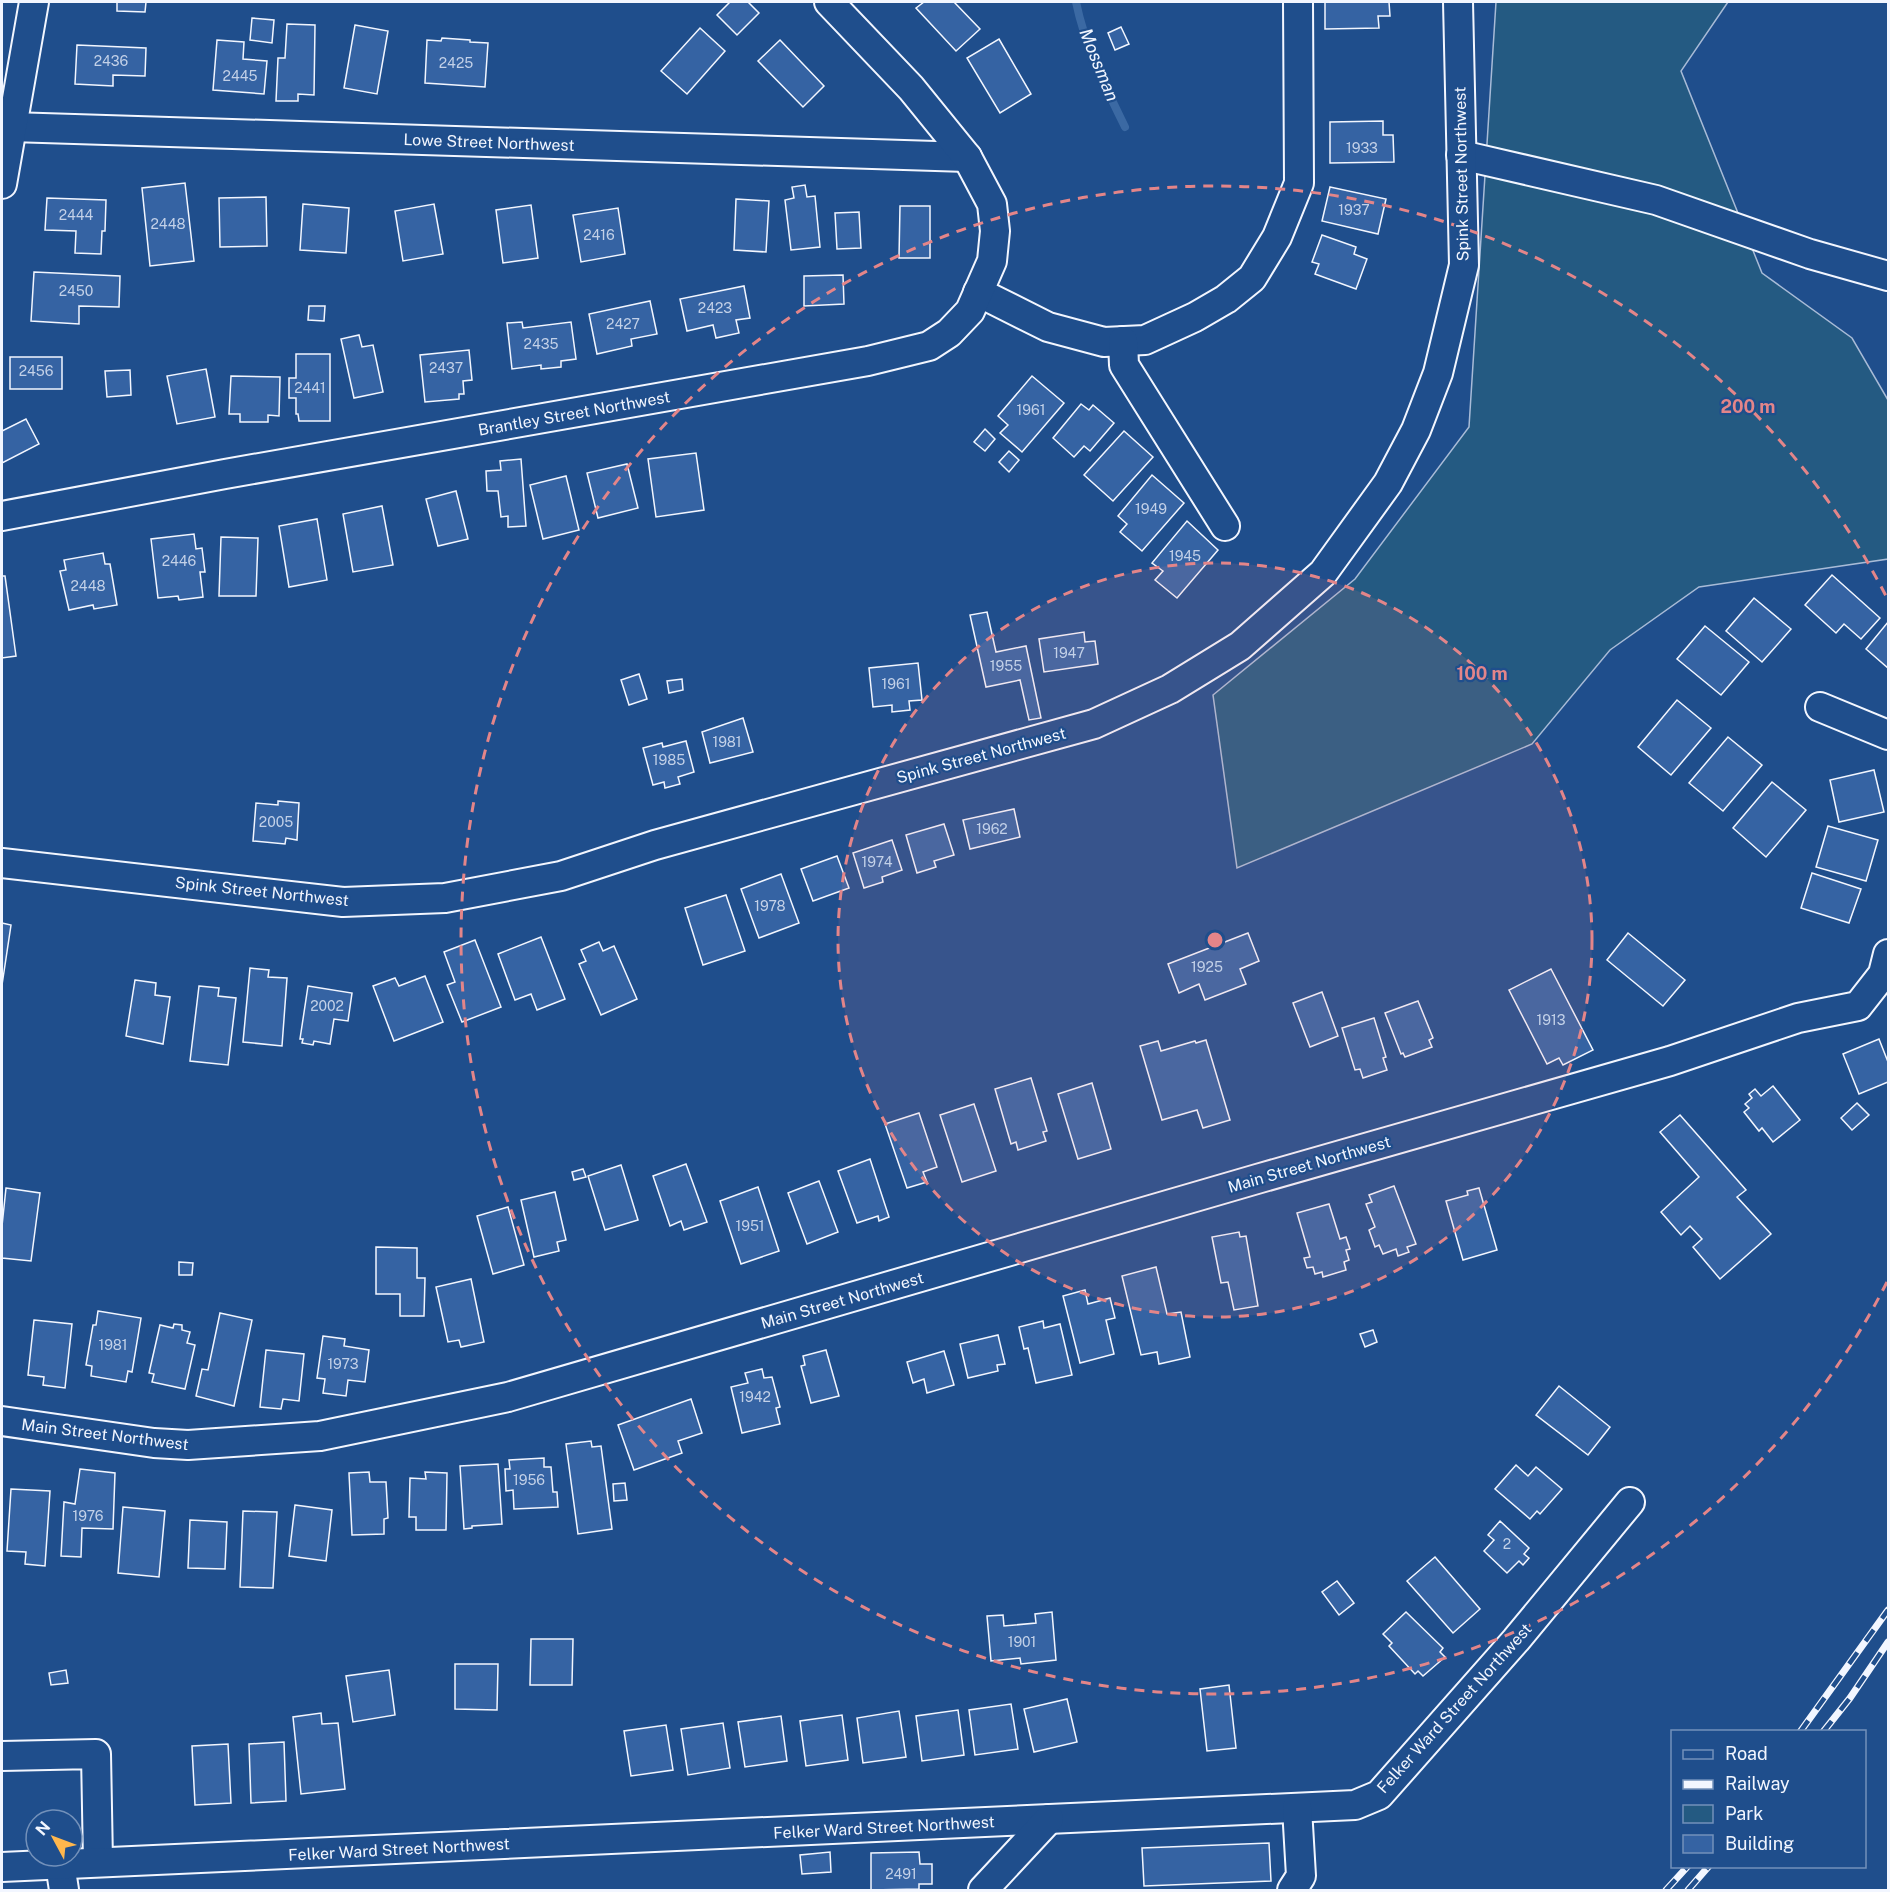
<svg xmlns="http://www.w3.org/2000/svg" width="1890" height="1892" font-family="'Public Sans',sans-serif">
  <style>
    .green { fill: #245a82; stroke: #a8bbd7; stroke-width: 1.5 }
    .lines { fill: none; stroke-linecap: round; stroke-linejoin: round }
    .stream { stroke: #3b69a3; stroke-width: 8 }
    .building { fill: #3563a3; stroke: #f2f6ff; stroke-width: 1.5 }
    .minor-casing { stroke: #f2f6ff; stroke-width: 32 }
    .minor { stroke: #1f4e8c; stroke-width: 28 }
    .rail-casing { stroke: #f2f6ff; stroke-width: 7 }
    .rail { stroke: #1f4e8c; stroke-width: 4.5; stroke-dasharray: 14; stroke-linecap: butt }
    .ring { fill: none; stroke: #e38589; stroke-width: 3; stroke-dasharray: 10 8 }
    .labels { text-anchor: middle; stroke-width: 4.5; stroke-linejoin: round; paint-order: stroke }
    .number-label { font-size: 14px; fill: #c3d1e8 }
    .street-label { font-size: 16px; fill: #f2f6ff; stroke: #1f4e8c }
    .water-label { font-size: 18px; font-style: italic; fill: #f2f6ff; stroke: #1f4e8c }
    .centre { fill: #e38589; stroke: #1f4e8c; stroke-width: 3 }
    .ring-label { font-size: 18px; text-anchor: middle; font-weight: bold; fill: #e38589; stroke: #1f4e8c; stroke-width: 4.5; stroke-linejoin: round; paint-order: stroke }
  </style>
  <rect width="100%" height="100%" fill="#1f4e8c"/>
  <polygon class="green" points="1496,2 1728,2 1681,71 1762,273 1852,338 1888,400 1888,559 1699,587 1610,650 1532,744 1237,868 1213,695 1355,579 1469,427"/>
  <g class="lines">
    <path class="stream" d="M 1076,2 C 1085,46 1105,86 1125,127"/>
  </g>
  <g class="building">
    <polygon points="117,2 146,2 145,12 117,11"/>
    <polygon points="730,2 748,2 759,13 737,35 717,15"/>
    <polygon points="924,2 954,2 980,29 956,51 916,8"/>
    <polygon points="1325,2 1389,2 1390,16 1378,16 1379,28 1325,29"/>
    <polygon points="252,18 274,20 272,43 250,40"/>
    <polygon points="287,24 315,25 314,95 298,94 298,101 276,101 278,58 285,58"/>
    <polygon points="355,25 388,31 377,94 344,88"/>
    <polygon points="1121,27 1129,44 1115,50 1108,33"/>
    <polygon points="700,28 725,51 687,94 661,71"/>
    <polygon points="442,38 470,40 470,42 488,43 485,87 425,83 427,40 441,41"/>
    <polygon points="999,39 1031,94 1000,113 967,58"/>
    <polygon points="217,40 244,42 243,59 267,61 264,94 213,90"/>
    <polygon points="780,40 824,86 803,107 758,61"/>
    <polygon points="77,45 146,48 145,76 113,75 113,86 75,84"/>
    <polygon points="1383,121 1383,135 1393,135 1394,162 1330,163 1330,122"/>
    <polygon points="185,183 194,261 150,266 142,188"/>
    <polygon points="805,185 807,197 815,196 820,247 791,250 785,200 794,198 792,187"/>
    <polygon points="1330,187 1386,199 1378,234 1322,221"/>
    <polygon points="266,197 267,246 220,247 219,198"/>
    <polygon points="47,198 106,200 105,231 102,231 101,254 75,253 76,231 45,230"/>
    <polygon points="736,199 769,201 766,252 734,250"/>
    <polygon points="303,204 349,208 346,253 300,250"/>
    <polygon points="434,204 443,254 403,261 395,211"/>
    <polygon points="531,205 538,258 503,263 496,210"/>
    <polygon points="900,206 930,206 930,258 899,258"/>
    <polygon points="618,208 625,254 581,262 573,215"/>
    <polygon points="859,212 861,248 837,249 835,213"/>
    <polygon points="1322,235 1356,247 1354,254 1367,259 1356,289 1315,274 1319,264 1312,262"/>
    <polygon points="34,272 120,276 119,307 79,306 79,324 31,321"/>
    <polygon points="843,275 844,304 804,306 804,276"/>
    <polygon points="744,286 750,318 736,320 739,333 716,338 713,325 687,331 680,299"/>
    <polygon points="650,301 657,334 631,339 632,346 597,354 589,314"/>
    <polygon points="309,306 325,306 324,321 308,320"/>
    <polygon points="522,322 523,328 571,322 576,359 561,361 561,367 541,369 541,365 512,369 507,323"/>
    <polygon points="359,335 362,347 373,345 383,392 354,398 341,339"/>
    <polygon points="469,350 472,380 463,381 464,394 459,394 459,399 425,402 420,355"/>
    <polygon points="296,354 330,354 330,421 299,421 298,414 296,414 296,398 289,398 289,378 296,378"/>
    <rect x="10" y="357" width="52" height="32"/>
    <polygon points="206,369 215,417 177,424 167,376"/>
    <polygon points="130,370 131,395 107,397 105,371"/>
    <polygon points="231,376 280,377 279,416 268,415 268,422 240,422 240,414 229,414"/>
    <polygon points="1032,376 1064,403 1022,452 1000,433 1008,425 998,416"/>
    <polygon points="1081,404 1089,410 1093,405 1114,423 1090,451 1084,446 1074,457 1053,438"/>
    <polygon points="26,419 39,444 2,463 2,431"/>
    <polygon points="985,429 995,439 985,451 974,442"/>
    <polygon points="1124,431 1153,457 1113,501 1084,475"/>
    <polygon points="1009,451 1019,460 1009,472 999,462"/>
    <polygon points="696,453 704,510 656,517 648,459"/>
    <polygon points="521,459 526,526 508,527 508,516 501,517 498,491 487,491 486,471 501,470 500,461"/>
    <polygon points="627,464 638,508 598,518 587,473"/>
    <polygon points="1152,475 1184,503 1142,551 1120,532 1127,524 1118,516"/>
    <polygon points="566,476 579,530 543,539 530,485"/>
    <polygon points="456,491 468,539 438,546 426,499"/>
    <polygon points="382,506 393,565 353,572 343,514"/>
    <polygon points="317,519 327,580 289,587 279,526"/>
    <polygon points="1187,521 1218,550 1177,598 1155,580 1163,571 1152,563"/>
    <polygon points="194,534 196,549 202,548 205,572 200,572 203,597 179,600 178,596 158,598 151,539"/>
    <polygon points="221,537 258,538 256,596 219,596"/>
    <polygon points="103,553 105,564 110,564 117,605 94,609 93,605 69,610 60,571 66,570 64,560"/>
    <polygon points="1832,575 1880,618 1861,639 1844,624 1836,633 1805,605"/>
    <polygon points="2,576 5,576 16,656 2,658"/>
    <polygon points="1754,598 1791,629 1762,662 1726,631"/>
    <polygon points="987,612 996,652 1026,646 1041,718 1029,720 1020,680 986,687 970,615"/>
    <polygon points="1888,622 1888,668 1866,649"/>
    <polygon points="1705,626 1749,662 1721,695 1677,659"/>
    <polygon points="1084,632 1085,642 1095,641 1098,664 1044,672 1039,639"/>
    <polygon points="918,663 922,700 909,701 910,710 892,712 892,705 873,707 869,668"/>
    <polygon points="639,674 647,699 629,705 621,680"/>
    <polygon points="682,679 683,690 669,693 667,681"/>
    <polygon points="1677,700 1711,728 1671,775 1638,747"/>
    <polygon points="743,718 753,752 710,763 702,732"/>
    <polygon points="1728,737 1762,765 1723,811 1689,783"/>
    <polygon points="686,741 694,772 678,777 680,784 665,788 664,782 653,785 643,748 662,743 663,747"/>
    <polygon points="1874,770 1884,812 1839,822 1830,780"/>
    <polygon points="1772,782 1806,810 1766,857 1733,828"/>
    <polygon points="278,801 299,803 297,840 286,838 285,844 253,841 256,803 278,805"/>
    <polygon points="1014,809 1020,837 970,849 963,820"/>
    <polygon points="944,824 954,855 934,861 936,867 917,873 906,835"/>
    <polygon points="1828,826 1878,840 1866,881 1816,867"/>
    <polygon points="892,840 902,870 882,877 883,882 864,888 853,853"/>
    <polygon points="837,856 849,888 813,901 801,869"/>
    <polygon points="1812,873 1861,889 1849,923 1801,908"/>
    <polygon points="781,874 799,923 759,938 741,889"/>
    <polygon points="726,895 745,951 703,965 685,908"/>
    <polygon points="2,923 11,925 2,985"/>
    <polygon points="1248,933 1259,961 1240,969 1246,984 1205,1000 1199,984 1179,993 1168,964"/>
    <polygon points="1628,933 1685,980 1663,1006 1607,960"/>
    <polygon points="541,937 565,999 537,1010 531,994 515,1000 498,954"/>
    <polygon points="475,940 501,1007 462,1022 447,985 455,982 444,952"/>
    <polygon points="599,942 603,951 614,946 637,999 601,1015 579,964 586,961 581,950"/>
    <polygon points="250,968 269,970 268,977 287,978 282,1046 243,1042"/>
    <polygon points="1551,969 1593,1050 1563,1065 1559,1058 1547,1064 1509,990"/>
    <polygon points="425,976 443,1022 394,1041 373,986 395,978 399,986"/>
    <polygon points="135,980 156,983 155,995 170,997 163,1044 126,1036"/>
    <polygon points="199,986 219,988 218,996 236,998 228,1065 190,1061"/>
    <polygon points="308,986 352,993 348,1021 334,1019 330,1044 314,1041 313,1045 302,1043 303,1039 300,1039"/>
    <polygon points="1322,992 1338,1036 1310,1047 1293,1003"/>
    <polygon points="1418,1001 1433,1038 1429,1040 1432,1047 1405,1057 1403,1053 1401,1054 1385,1013"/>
    <polygon points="1374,1018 1386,1057 1383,1058 1387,1070 1363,1078 1360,1069 1355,1070 1342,1028"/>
    <polygon points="1879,1039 1888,1062 1888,1082 1859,1094 1843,1054"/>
    <polygon points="1206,1040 1230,1120 1203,1128 1197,1110 1162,1120 1140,1046 1158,1041 1161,1051 1195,1041 1196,1043"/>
    <polygon points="1031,1078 1047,1131 1043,1132 1046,1141 1018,1150 1016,1142 1011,1144 995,1089"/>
    <polygon points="1092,1083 1111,1149 1078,1159 1058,1094"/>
    <polygon points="1773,1086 1800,1120 1773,1142 1762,1128 1759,1131 1744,1112 1749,1108 1745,1104 1752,1098 1749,1094 1755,1089 1761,1096"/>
    <polygon points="1857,1103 1869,1115 1852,1130 1841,1118"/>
    <polygon points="974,1104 996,1171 962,1182 940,1115"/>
    <polygon points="919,1113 937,1167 923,1172 927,1182 907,1188 885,1124"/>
    <polygon points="1680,1115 1746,1190 1737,1197 1771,1234 1720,1279 1693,1247 1702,1239 1690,1226 1681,1235 1661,1212 1699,1177 1660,1132"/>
    <polygon points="870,1159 889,1217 879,1221 878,1216 857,1223 838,1171"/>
    <polygon points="686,1164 707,1222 684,1230 681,1221 670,1226 653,1176"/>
    <polygon points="621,1165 638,1220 605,1230 588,1176"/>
    <polygon points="583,1169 586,1177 574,1180 572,1172"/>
    <polygon points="819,1181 838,1232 807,1244 788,1193"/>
    <polygon points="1394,1186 1416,1244 1407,1247 1409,1252 1398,1256 1396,1249 1383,1254 1379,1245 1375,1247 1369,1230 1375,1227 1366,1204 1372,1202 1369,1195"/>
    <polygon points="758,1187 779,1251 741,1264 720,1201"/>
    <polygon points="6,1188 40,1193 31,1261 2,1258 2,1226"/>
    <polygon points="1479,1188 1497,1250 1463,1260 1446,1201 1468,1195 1467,1191"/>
    <polygon points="555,1192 566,1240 557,1242 559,1251 534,1257 521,1200"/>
    <polygon points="1329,1204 1340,1239 1346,1237 1350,1249 1346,1250 1349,1260 1344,1262 1346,1270 1323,1277 1322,1272 1315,1274 1313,1267 1307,1268 1304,1258 1310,1257 1297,1213"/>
    <polygon points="508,1207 524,1265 493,1274 477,1216"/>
    <polygon points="1239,1232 1240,1237 1246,1236 1258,1306 1234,1310 1228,1282 1221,1283 1212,1237"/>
    <polygon points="376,1247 417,1248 417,1278 425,1278 424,1316 400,1316 400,1294 376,1294"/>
    <polygon points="179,1262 193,1263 192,1275 179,1275"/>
    <polygon points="1156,1267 1167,1314 1181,1312 1190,1357 1159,1364 1157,1352 1141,1355 1122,1276"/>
    <polygon points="471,1279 484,1342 461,1347 459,1340 448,1342 436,1287"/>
    <polygon points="1085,1290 1088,1304 1110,1298 1115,1318 1106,1320 1114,1354 1080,1363 1063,1296"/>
    <polygon points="98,1311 141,1318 132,1372 128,1371 126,1382 91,1376 92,1366 86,1365 93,1325 96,1325"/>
    <polygon points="220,1313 252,1320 234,1406 196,1396 202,1369 208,1370"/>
    <polygon points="34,1320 72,1324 65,1388 43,1385 44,1377 28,1375"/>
    <polygon points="1043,1321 1044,1328 1060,1324 1072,1375 1036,1383 1028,1348 1024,1349 1019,1327"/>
    <polygon points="174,1324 182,1325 182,1330 190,1332 187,1343 195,1345 185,1389 152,1382 154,1374 149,1373 160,1325 173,1328"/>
    <polygon points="1373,1330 1377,1342 1365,1347 1360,1334"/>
    <polygon points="998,1335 1005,1364 997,1365 998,1371 968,1378 960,1344"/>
    <polygon points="323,1336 345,1339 344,1346 369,1350 365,1382 348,1380 346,1396 323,1393 325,1379 317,1378"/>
    <polygon points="266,1350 304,1354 299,1401 283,1399 281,1409 260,1407"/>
    <polygon points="826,1350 839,1396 811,1403 801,1366 805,1365 803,1356"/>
    <polygon points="944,1351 954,1385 927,1393 924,1379 913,1383 907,1362"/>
    <polygon points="762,1369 764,1378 772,1377 780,1407 776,1408 780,1424 742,1433 731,1387 748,1383 745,1373"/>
    <polygon points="1559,1386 1610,1427 1588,1455 1536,1415"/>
    <polygon points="691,1399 702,1433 678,1441 682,1453 634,1470 618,1425"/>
    <polygon points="591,1441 592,1447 601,1446 612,1529 578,1534 566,1444"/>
    <polygon points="544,1458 544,1467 551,1467 553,1492 557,1492 558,1507 514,1509 513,1490 506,1491 505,1469 510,1469 509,1460"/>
    <polygon points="498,1464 502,1524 472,1526 472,1528 464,1529 460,1466"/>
    <polygon points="1516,1465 1528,1476 1536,1467 1562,1489 1540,1514 1537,1511 1530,1519 1495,1489"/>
    <polygon points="80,1469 115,1473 113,1529 82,1528 81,1557 61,1556 64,1502 75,1504"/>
    <polygon points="369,1472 370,1482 386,1482 388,1518 384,1519 384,1534 352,1535 349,1473"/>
    <polygon points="425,1472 447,1473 446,1530 416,1530 416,1517 409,1517 410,1478 426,1479"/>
    <polygon points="625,1483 627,1500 614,1501 613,1484"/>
    <polygon points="11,1489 50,1491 45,1566 25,1564 26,1552 7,1551"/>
    <polygon points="295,1505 332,1510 326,1561 289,1556"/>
    <polygon points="123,1507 165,1511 159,1577 118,1573"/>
    <polygon points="243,1511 277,1512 273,1588 240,1587"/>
    <polygon points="190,1520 227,1522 225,1569 188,1568"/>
    <polygon points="1500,1521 1529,1548 1524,1554 1529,1558 1523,1565 1519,1561 1507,1573 1484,1551 1494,1540 1488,1535"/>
    <polygon points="1435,1557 1480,1609 1453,1633 1407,1581"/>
    <polygon points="1337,1581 1354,1603 1339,1615 1322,1592"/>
    <polygon points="1052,1612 1056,1660 1021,1664 1020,1658 991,1661 987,1616 1003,1615 1004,1626 1036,1623 1035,1614"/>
    <polygon points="1406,1612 1443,1648 1440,1652 1445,1657 1423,1676 1418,1671 1415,1674 1389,1646 1392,1643 1383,1634"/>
    <polygon points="531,1639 573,1639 572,1685 530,1685"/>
    <polygon points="455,1664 498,1664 497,1710 455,1709"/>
    <polygon points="66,1670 68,1683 51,1685 49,1673"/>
    <polygon points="389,1670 395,1715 353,1722 346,1676"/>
    <polygon points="1229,1685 1236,1748 1207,1751 1200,1689"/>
    <polygon points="1067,1699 1077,1742 1034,1752 1024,1709"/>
    <polygon points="1011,1704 1018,1749 975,1755 969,1710"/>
    <polygon points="958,1710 964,1755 922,1761 916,1716"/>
    <polygon points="899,1711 906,1757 863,1763 857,1718"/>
    <polygon points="321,1713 322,1724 338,1723 345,1789 301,1794 293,1717"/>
    <polygon points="842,1715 848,1760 806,1766 800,1721"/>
    <polygon points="781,1716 787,1761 745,1767 738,1722"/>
    <polygon points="723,1723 730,1768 688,1775 681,1729"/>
    <polygon points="666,1725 673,1770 631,1776 624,1731"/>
    <polygon points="284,1742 286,1801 251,1803 249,1744"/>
    <polygon points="228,1744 231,1803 195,1805 192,1746"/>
    <polygon points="1269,1843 1271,1881 1144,1886 1142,1848"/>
    <polygon points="830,1852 831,1872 802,1874 800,1855"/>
    <polygon points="919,1852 920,1864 932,1864 932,1884 919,1884 919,1889 871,1890 871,1853"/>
  </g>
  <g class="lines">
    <g class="minor-casing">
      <g id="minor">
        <polyline points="11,127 967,157"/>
        <polyline points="1461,155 1656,200 1810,254 1888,276"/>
        <polyline points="2,184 34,2"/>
        <polyline points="978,292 1048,327 1104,342 1145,340 1195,317 1226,299 1252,278 1277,237 1299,183 1298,2"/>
        <polyline points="1123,341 1124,365 1225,526"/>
        <polyline points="2,516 225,474 868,361 929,346 949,333 970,311 992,261 995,231 992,204 967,157 911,88 829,2"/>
        <polyline points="1820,707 1888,735"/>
        <polyline points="2,863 343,902 445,898 561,876 655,845 1094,724 1170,689 1240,646 1323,573 1388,483 1416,430 1438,373 1464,265 1458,2"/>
        <polyline points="2,1421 154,1443 188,1445 320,1436 508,1397 1257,1179 1670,1061 1798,1018 1858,1006 1883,974 1888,954"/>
        <polyline points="2,1756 96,1754 98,1862"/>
        <polyline points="60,1864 64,1890"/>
        <polyline points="2,1867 1355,1805 1379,1795 1516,1640 1630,1502"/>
        <polyline points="983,1890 1049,1819"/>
        <polyline points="1292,1890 1301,1876 1297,1808"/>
      </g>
    </g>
    <use href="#minor" class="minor"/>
    <g class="rail-casing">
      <g id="rail">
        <polyline points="1800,1732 1888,1610"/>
        <polyline points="1823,1732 1850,1698 1888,1642"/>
        <polyline points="1666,1890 1688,1866"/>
        <polyline points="1688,1890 1709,1866"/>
      </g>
    </g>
    <use href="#rail" class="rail"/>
  </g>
  <circle cx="1215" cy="940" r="377" fill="#e38589" fill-opacity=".12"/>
  <g class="ring">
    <circle cx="1215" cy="940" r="377"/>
    <path d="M1887 1282A754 754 0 1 1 1887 598"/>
  </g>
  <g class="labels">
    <g class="number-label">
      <text x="111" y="66">2436</text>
      <text x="456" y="68">2425</text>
      <text x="240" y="81">2445</text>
      <text x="1362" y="153">1933</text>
      <text x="1354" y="215">1937</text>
      <text x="76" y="220">2444</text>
      <text x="168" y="229">2448</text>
      <text x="599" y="240">2416</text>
      <text x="76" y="296">2450</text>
      <text x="715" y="313">2423</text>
      <text x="623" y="329">2427</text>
      <text x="541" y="349">2435</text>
      <text x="446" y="373">2437</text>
      <text x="36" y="376">2456</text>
      <text x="310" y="393">2441</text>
      <text x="1031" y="415">1961</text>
      <text x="1151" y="514">1949</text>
      <text x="1185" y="561">1945</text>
      <text x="179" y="566">2446</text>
      <text x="88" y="591">2448</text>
      <text x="1069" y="658">1947</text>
      <text x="1006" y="671">1955</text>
      <text x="896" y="689">1961</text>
      <text x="727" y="747">1981</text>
      <text x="669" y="765">1985</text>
      <text x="276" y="827">2005</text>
      <text x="992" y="834">1962</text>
      <text x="877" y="867">1974</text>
      <text x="770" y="911">1978</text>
      <text x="1207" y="972">1925</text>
      <text x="327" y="1011">2002</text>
      <text x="1551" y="1025">1913</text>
      <text x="750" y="1231">1951</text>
      <text x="113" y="1350">1981</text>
      <text x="343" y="1369">1973</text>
      <text x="755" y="1402">1942</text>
      <text x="529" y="1485">1956</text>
      <text x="88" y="1521">1976</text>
      <text x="1507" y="1549">2</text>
      <text x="1022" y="1647">1901</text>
      <text x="901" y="1879">2491</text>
    </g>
    <g class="street-label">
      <text transform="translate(489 142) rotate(2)" y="6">Lowe Street Northwest</text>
      <text transform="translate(1461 174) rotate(-91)" y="6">Spink Street Northwest</text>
      <text transform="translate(574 413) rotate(-10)" y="6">Brantley Street Northwest</text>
      <text transform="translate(981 755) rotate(-15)" y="6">Spink Street Northwest</text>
      <text transform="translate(262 891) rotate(6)" y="6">Spink Street Northwest</text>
      <text transform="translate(1309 1164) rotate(-16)" y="6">Main Street Northwest</text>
      <text transform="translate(842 1300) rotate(-16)" y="6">Main Street Northwest</text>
      <text transform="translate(105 1434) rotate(7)" y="6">Main Street Northwest</text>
      <text transform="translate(1454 1708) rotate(-48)" y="6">Felker Ward Street Northwest</text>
      <text transform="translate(884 1827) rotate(-3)" y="6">Felker Ward Street Northwest</text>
      <text transform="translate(399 1849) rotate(-3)" y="6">Felker Ward Street Northwest</text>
    </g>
    <g class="water-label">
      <text transform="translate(1099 65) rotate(68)" y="6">Mossman</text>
    </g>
  </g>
  <circle cx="1215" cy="940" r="9" class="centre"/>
  <g class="ring-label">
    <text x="1748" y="413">200 m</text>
    <text x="1482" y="680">100 m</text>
  </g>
  <rect width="1890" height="1892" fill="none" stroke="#f2f6ff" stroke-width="6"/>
  <rect x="1671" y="1730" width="195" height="138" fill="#1f4e8c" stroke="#7391ba" stroke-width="1.5"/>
  <rect x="1683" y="1750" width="30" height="9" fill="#1f4e8c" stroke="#7391ba" stroke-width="1.5"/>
  <text x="1725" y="1760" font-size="18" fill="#f2f6ff">Road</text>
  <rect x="1683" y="1780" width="30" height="9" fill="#f2f6ff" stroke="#7391ba" stroke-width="1.5"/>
  <text x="1725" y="1790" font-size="18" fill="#f2f6ff">Railway</text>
  <rect x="1683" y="1805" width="30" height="18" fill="#245a82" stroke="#7391ba" stroke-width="1.5"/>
  <text x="1725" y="1820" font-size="18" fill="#f2f6ff">Park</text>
  <rect x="1683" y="1835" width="30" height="18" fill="#3563a3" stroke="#7391ba" stroke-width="1.5"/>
  <text x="1725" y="1850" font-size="18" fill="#f2f6ff">Building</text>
  <g transform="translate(54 1838) rotate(311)"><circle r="28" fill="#1f4e8c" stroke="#7391ba" stroke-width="1.5"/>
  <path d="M0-4.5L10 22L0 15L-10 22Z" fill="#ffb74d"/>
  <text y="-9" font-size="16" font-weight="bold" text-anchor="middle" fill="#f2f6ff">N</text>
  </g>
</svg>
